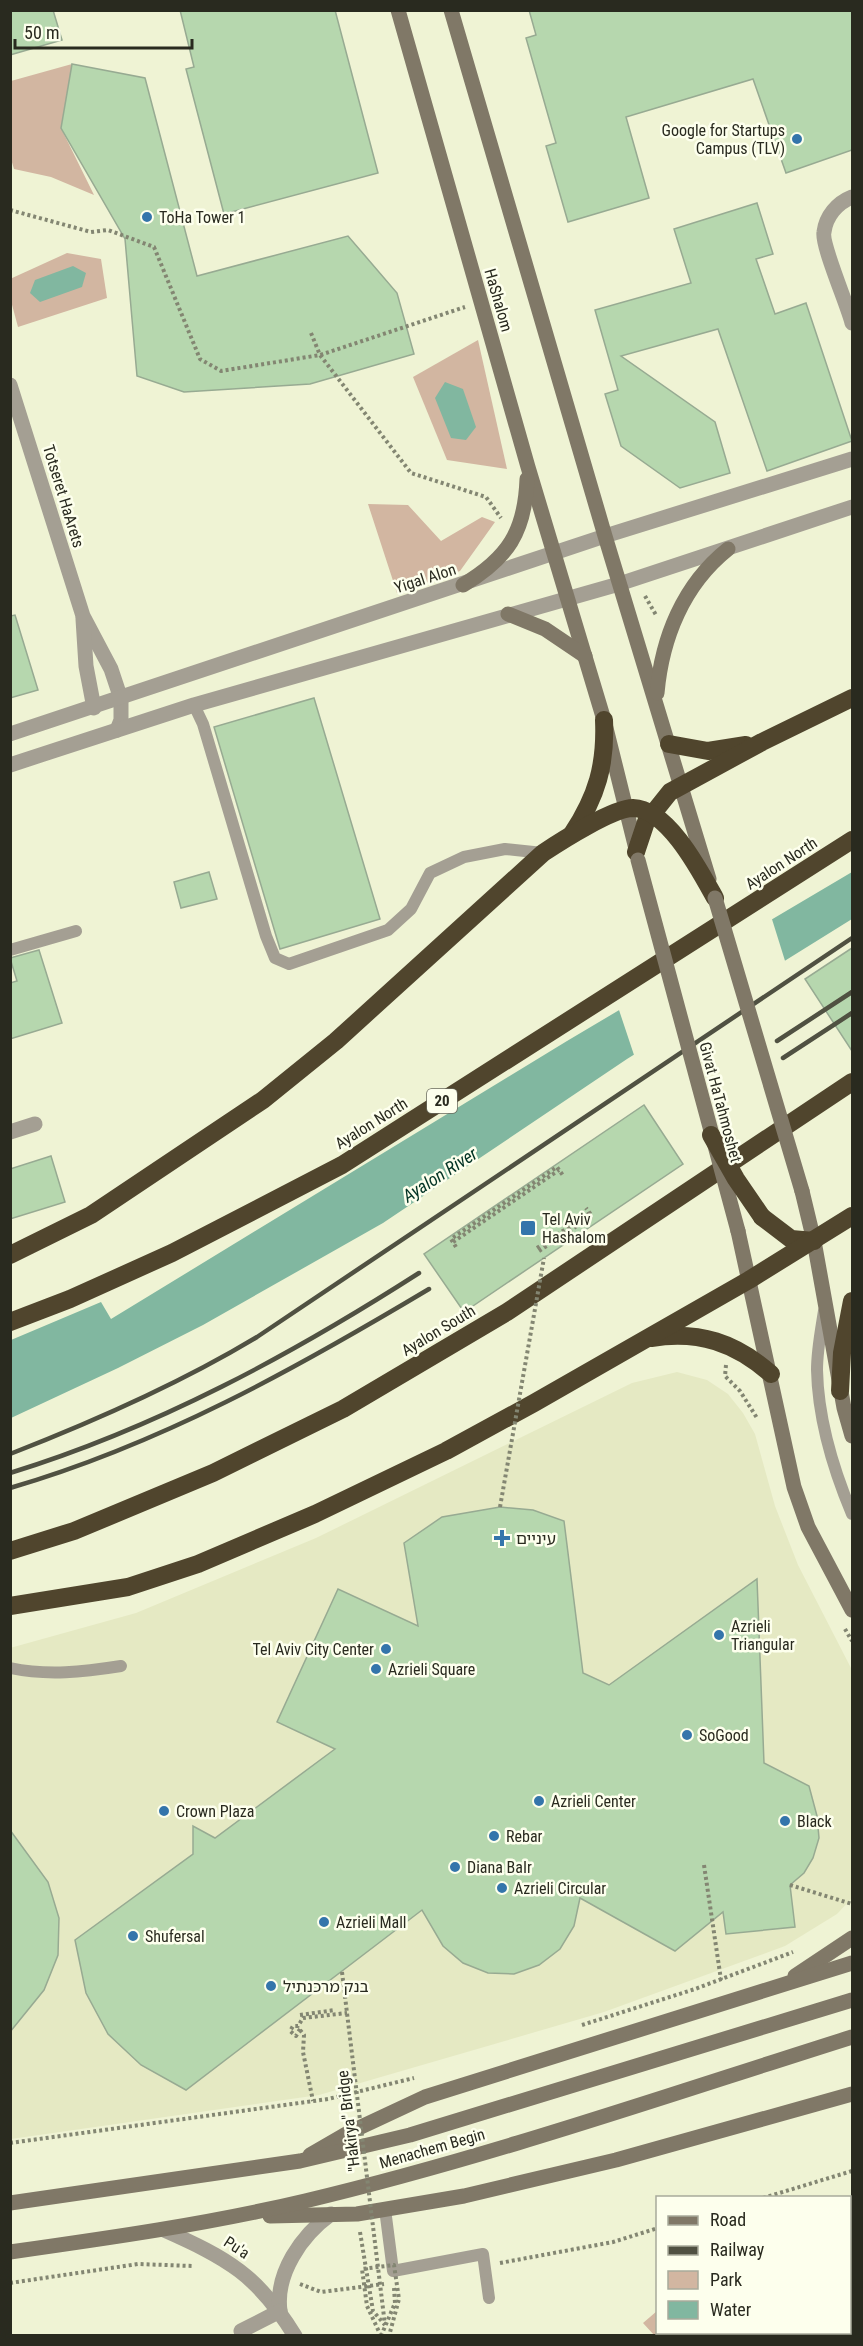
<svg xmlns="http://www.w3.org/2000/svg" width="863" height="2346" font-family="'Roboto Condensed','Noto Sans Hebrew',sans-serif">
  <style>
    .built { fill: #e5e9c3 }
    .green { fill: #d2b6a1 }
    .water { fill: #81b7a0 }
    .pier { fill: #eff3d4 }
    .building { fill: #b6d7ae; stroke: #97aa92; stroke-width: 1.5 }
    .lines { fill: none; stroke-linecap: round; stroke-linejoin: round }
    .path { stroke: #838672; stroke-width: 4; stroke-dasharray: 3 3; stroke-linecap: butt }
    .service { stroke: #a49f93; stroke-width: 12 }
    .minor { stroke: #a49f93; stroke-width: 15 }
    .tertiary { stroke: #a49f93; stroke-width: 15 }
    .secondary { stroke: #807867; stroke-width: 15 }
    .motorway { stroke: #50452d; stroke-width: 18 }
    .rail { stroke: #505142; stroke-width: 4.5 }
    .path-bridge { stroke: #838672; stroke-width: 4; stroke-dasharray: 3 3; stroke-linecap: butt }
    .secondary-bridge { stroke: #807867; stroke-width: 15 }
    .motorway-bridge { stroke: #50452d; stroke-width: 18 }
    .poi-dot { fill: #3475ab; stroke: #fdffed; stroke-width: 2 }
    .labels { text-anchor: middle; stroke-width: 5; stroke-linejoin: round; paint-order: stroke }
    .shield { fill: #fdffed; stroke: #696a5d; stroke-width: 1.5 }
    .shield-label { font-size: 15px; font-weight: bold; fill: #292a1f }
    .poi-label { font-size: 16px; fill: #292a1f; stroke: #fdffed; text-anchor: start }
    .street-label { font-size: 16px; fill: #292a1f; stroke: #fdffed }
    .water-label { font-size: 18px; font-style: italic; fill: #023324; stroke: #fdffed }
  </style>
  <rect width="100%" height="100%" fill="#eff3d4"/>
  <polygon class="built" points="677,1372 707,1380 728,1394 743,1413 755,1434 775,1506 798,1565 852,1670 852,1898 837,1914 785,1946 604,2012 319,2095 11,2139 10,1648 136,1613 316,1538 632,1383"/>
  <g class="green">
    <polygon points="72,64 61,128 94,195 51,177 14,169 11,159 11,81"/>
    <polygon points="67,253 101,259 107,298 18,327 11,301 10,279"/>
    <polygon points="478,340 507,469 447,460 413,377"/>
    <polygon points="368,504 408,505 441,541 482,517 495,522 460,571 397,593"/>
    <polygon points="657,2311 658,2332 748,2332 749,2335 654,2335 643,2323"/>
  </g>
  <g class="water">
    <polygon points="73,266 86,273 82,287 40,302 30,293 35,280"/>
    <polygon points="445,382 463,389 476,427 466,440 451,438 435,398"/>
    <polygon points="852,872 852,919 627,1059 383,1223 203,1325 118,1368 11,1418 11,1340 101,1302 111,1319 567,1041"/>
  </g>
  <polygon class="pier" points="771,916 786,964 635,1058 618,1007"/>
  <g class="building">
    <polygon points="10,10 53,10 62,40 10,55"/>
    <polygon points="180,10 335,10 378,173 224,214 186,69 194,67"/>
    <polygon points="529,10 852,10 852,150 786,173 753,79 626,117 649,198 568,222 546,146 556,143 526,38 536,35"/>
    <polygon points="72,64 145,78 197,276 348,236 397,293 414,354 310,384 184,392 137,376 125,239 61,128"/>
    <polygon points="757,203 773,254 756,259 775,314 806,303 852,441 767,471 718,329 621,356 715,422 730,473 680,488 621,446 605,394 618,390 595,310 691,283 674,229"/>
    <polygon points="15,615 38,690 10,698 10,616"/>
    <polygon points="314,698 380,919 280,949 214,727"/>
    <polygon points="209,872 217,899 181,908 174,882"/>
    <polygon points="852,948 852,1051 805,979"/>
    <polygon points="39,950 62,1023 10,1039 10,983 17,981 10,958"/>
    <polygon points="644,1105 683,1164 464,1312 424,1254"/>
    <polygon points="51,1156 65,1202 10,1219 10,1169"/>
    <polygon points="500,1507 533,1510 564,1521 583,1673 609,1685 757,1579 764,1763 809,1786 817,1816 819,1838 813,1858 804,1873 790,1885 795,1927 726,1934 723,1912 675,1951 580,1898 574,1926 560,1949 539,1965 514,1974 488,1973 463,1963 443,1946 422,1910 186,2090 141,2065 108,2034 86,1993 75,1940 193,1854 193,1826 215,1838 335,1749 277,1722 338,1589 418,1626 404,1543 442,1517"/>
    <polygon points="10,1830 48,1882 59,1918 58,1955 44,1990 10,2032"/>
  </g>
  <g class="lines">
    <g class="path">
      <polyline points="10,210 91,232 108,230 154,247 200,359 221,371 320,355 465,307"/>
      <polyline points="311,333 320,355 411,473 486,497 501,518"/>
      <polyline points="645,596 656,615"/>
      <polyline points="453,1242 559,1170"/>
      <polyline points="456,1247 451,1239 557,1167 564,1177"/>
      <polyline points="537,1248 590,1213"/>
      <polyline points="539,1251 592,1216 586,1208"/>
      <polyline points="726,1365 725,1376 740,1391 757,1418"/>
      <polyline points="845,1629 852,1641"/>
      <polyline points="704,1865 721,1980"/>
      <polyline points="790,1885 852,1904"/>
      <polyline points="300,2015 335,2010"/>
      <polyline points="582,2025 695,1989 793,1952"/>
      <polyline points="300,2029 296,2036 290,2031 293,2026 298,2026 303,2018 347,2013"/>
      <polyline points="300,2030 304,2035 303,2052 313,2101"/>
      <polyline points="10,2143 328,2099 414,2078"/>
      <polyline points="763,2198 852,2171"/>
      <polyline points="850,2226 852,2224"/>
      <polyline points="360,2232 373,2311 385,2325"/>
      <polyline points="500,2263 613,2242 658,2228"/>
      <polyline points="10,2283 138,2264 192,2266"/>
      <polyline points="300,2284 321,2292 384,2284"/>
      <polyline points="381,2336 395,2303 394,2288"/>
    </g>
    <g class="service">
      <polyline points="194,705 203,724 266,936 275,958 289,964 388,930 411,909 430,873 464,857 505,849 543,853"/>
      <polyline points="10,950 76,931"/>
      <path d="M 824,1311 C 821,1330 817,1350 817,1370 C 818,1418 834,1471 852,1514"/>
      <path d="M 10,1668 C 48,1676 83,1672 121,1666"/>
      <polyline points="385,2209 393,2271 483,2254 489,2298"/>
    </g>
    <g class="minor">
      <path d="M 852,197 C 837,203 826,216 824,232 C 821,244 848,306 852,323"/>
      <polyline points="10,385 83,616 111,669 121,699 121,720 117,730"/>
      <polyline points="83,619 86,666 94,708"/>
      <polyline points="10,1132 35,1124"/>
      <path d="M 164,2230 C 227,2258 258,2275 295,2336"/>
      <path d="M 280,2311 C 275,2273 302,2235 331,2214"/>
      <polyline points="241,2331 280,2311"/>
    </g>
    <g class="tertiary">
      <polyline points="10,734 605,536 852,459"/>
      <polyline points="10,765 194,705 619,584 852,507"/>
    </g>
    <g class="secondary">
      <polyline points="398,10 528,467 604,720 637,853"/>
      <polyline points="451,10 605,536 709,879"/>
      <path d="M 463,585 C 508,558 525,532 527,479"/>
      <polyline points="508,614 545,629 585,656"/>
      <path d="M 657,693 C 662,638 683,585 728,549"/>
      <polyline points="802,1191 814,1241 844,1408 852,1436"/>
      <polyline points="738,1231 794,1487 808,1527 852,1610"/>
      <polyline points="795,1976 852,1938"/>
      <polyline points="310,2155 348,2133 425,2097 852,1963"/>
      <polyline points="10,2203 300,2161 410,2135 852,2000"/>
      <polyline points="270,2216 357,2214 464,2196 616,2160 852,2094"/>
      <path d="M 10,2252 C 109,2238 208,2224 305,2201 C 490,2157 671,2094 852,2037"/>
    </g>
    <g class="motorway">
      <polyline points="669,744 708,751 746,745"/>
      <path d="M 572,834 C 597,796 606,765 604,720"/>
      <polyline points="636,852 646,822 670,792 762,742 852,698"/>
      <polyline points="762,1217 791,1239 814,1241"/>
      <path d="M 10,1255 L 91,1215 L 263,1100 L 336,1041 L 543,853 C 561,841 613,808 633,808 C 668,809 700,871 715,898"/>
      <polyline points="10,1322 70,1299 172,1253 342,1165 852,840"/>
      <path d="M 651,1338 C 699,1330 736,1343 771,1374"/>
      <polyline points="840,1391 842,1353 852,1301"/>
      <polyline points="10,1551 74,1531 213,1473 343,1409 507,1312 852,1082"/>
      <polyline points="10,1606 128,1587 198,1564 315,1514 446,1451 534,1403 749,1280 852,1216"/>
    </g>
    <g class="rail">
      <polyline points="777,1041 852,992"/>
      <polyline points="783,1058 852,1013"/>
      <path d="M 10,1454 C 95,1421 179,1384 257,1337 L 852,938"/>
      <path d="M 10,1473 C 156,1428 291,1355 419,1273"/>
      <path d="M 10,1488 C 161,1444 295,1369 429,1289"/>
    </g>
    <g class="path-bridge">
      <polyline points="500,1507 544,1258"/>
      <polyline points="342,1972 385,2325"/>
      <polyline points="381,2336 367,2306 362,2269 394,2265 399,2299 389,2336"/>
    </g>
    <g class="secondary-bridge">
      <polyline points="638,860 738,1231"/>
      <polyline points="715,898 802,1191"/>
    </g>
    <polyline class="motorway-bridge" points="711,1135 736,1179 762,1217"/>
  </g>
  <g class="poi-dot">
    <circle cx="797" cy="139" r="6"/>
    <circle cx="147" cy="217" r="6"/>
    <rect x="520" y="1220" width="16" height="16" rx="3"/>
    <path d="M499 1529h6v6h6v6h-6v6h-6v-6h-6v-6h6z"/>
    <circle cx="719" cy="1635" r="6"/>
    <circle cx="386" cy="1649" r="6"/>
    <circle cx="376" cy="1669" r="6"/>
    <circle cx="687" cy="1735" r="6"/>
    <circle cx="539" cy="1801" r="6"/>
    <circle cx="164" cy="1811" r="6"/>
    <circle cx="785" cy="1821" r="6"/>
    <circle cx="494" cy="1836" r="6"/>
    <circle cx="455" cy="1867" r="6"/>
    <circle cx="502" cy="1888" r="6"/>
    <circle cx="324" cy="1922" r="6"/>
    <circle cx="133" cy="1936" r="6"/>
    <circle cx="271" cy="1986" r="6"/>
  </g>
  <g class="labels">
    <rect class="shield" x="427" y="1089" width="30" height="24" rx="4.5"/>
    <g class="shield-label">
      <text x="442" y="1106">20</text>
    </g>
    <g class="poi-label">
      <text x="785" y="136" text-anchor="end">Google for Startups<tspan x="785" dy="18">Campus (TLV)</tspan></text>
      <text x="159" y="223">ToHa Tower 1</text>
      <text x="542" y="1225">Tel Aviv<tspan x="542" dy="18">Hashalom</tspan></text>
      <text x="516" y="1544">עיניים</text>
      <text x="731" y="1632">Azrieli<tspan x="731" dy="18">Triangular</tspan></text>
      <text x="374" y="1655" text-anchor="end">Tel Aviv City Center</text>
      <text x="388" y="1675">Azrieli Square</text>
      <text x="699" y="1741">SoGood</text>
      <text x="551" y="1807">Azrieli Center</text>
      <text x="176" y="1817">Crown Plaza</text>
      <text x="797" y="1827">Black</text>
      <text x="506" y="1842">Rebar</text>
      <text x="467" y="1873">Diana BaIr</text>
      <text x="514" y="1894">Azrieli Circular</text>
      <text x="336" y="1928">Azrieli Mall</text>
      <text x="145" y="1942">Shufersal</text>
      <text x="283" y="1992">בנק מרכנתיל</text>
    </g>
    <g class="street-label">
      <text transform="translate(499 300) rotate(74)" y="6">HaShalom</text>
      <text transform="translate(64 496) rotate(73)" y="6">Totseret HaArets</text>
      <text transform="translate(425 578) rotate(-18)" y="6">Yigal Alon</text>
      <text transform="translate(781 863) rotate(-33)" y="6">Ayalon North</text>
      <text transform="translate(721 1102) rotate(75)" y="6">Givat HaTahmoshet</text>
      <text transform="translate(371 1123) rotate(-32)" y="6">Ayalon North</text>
      <text transform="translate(438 1330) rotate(-31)" y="6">Ayalon South</text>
      <text transform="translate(348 2121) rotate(-97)" y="6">"Hakirya" Bridge</text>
      <text transform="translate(432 2148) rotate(-16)" y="6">Menachem Begin</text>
      <text transform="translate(237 2247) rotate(33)" y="6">Pu'a</text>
    </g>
    <g class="water-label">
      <text transform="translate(440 1175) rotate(-33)" y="6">Ayalon River</text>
    </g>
  </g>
  <rect width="863" height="2346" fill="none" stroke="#292a1f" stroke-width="24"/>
  <rect x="656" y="2196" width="195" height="138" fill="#fdffed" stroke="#a8aa9b" stroke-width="1.5"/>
  <rect x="668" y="2216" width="30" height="9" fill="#807867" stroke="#a8aa9b" stroke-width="1.5"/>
  <text x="710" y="2226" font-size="18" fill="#292a1f">Road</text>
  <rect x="668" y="2246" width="30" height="9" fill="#505142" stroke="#a8aa9b" stroke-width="1.5"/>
  <text x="710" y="2256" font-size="18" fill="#292a1f">Railway</text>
  <rect x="668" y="2271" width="30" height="18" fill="#d2b6a1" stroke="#a8aa9b" stroke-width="1.5"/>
  <text x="710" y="2286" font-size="18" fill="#292a1f">Park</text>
  <rect x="668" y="2301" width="30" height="18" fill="#81b7a0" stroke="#a8aa9b" stroke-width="1.5"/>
  <text x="710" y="2316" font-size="18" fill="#292a1f">Water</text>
  <path d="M15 39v9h177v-9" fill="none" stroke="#292a1f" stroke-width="3"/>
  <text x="24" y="39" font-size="18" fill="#292a1f" stroke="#fdffed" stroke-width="4.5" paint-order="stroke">50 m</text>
</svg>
